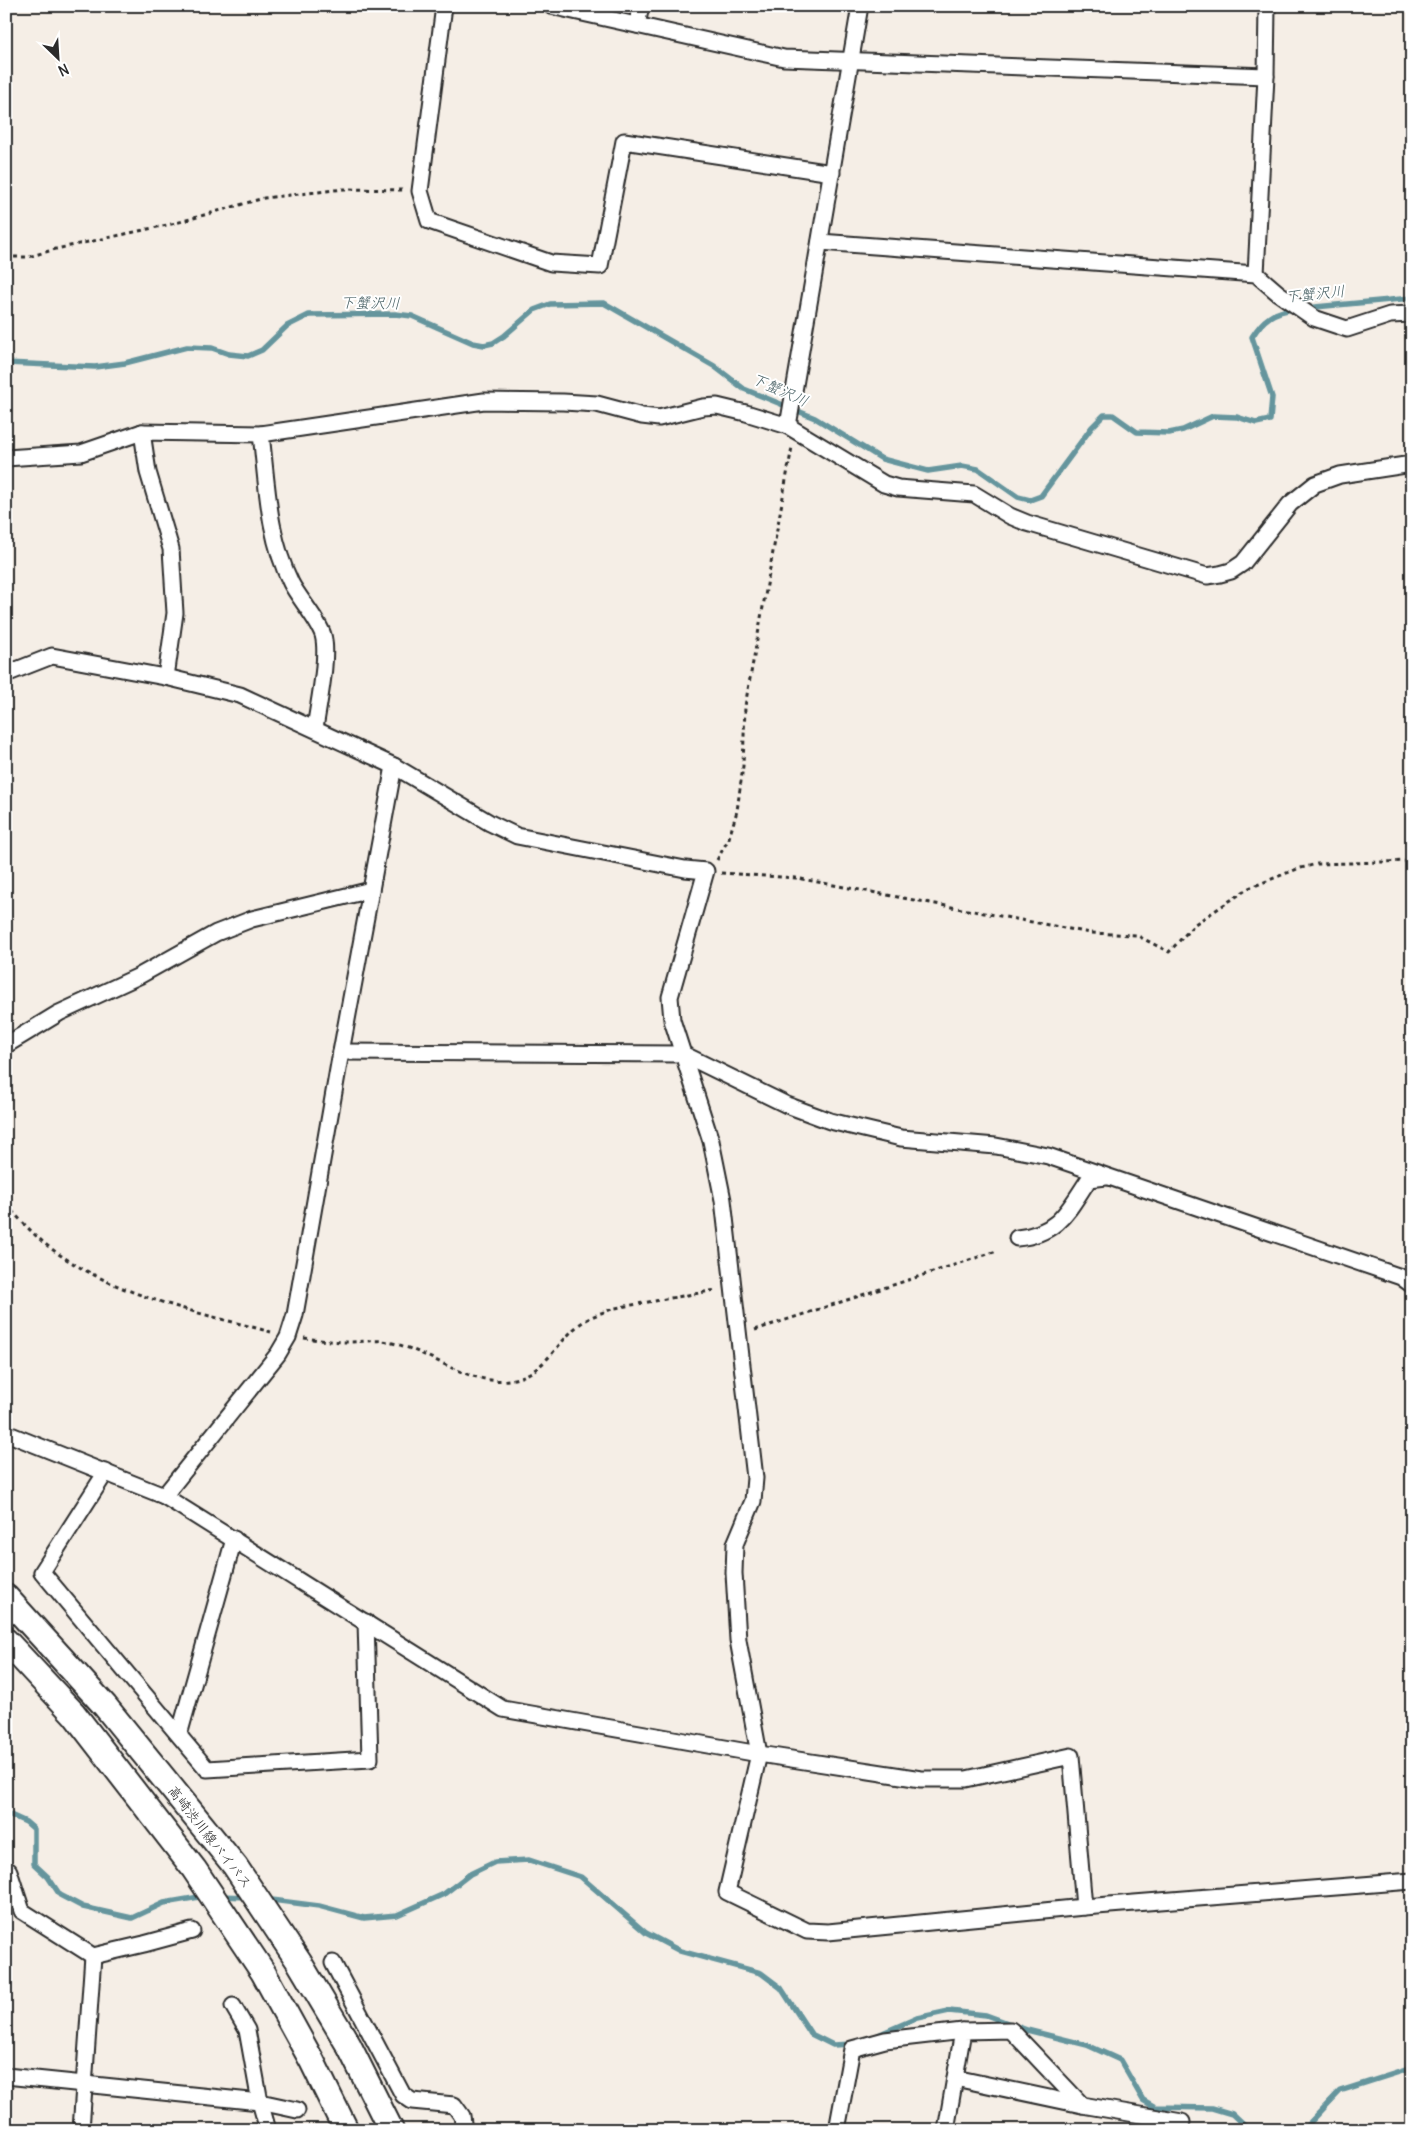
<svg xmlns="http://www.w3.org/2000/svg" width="1418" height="2136" font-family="Delius,'Klee One',sans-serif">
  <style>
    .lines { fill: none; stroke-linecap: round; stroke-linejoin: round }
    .stream { stroke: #65959d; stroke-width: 5.5 }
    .minor-casing { stroke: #2b2b2b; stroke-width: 19 }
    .primary-casing { stroke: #2b2b2b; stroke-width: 28 }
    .path { stroke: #2b2b2b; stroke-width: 3; stroke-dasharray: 4 4; stroke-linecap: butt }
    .minor { stroke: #fff; stroke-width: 15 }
    .primary { stroke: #fff; stroke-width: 24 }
    .labels { text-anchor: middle; stroke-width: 4; stroke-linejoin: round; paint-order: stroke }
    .street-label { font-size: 14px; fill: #2b2b2b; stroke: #fff }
    .water-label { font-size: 15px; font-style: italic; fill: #486064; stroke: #fff }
  </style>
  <rect width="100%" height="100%" fill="#f5eee6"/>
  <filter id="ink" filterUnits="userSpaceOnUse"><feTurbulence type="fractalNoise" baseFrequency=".02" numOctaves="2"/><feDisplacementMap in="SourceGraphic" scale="10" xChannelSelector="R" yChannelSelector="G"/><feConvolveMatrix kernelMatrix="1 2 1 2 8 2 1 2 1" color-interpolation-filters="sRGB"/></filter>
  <g filter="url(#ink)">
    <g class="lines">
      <g class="stream">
        <polyline points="1304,308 1412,298"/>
        <path d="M 6,363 L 95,367 L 125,363 L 187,347 L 212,348 L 229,354 L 248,356 L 262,350 L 287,326 L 309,315 L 395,314 L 412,316 L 473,343 L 484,345 L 493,343 L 504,336 L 534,310 L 550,304 L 604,303 L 714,366 L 744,389 L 815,418 L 882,459 L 928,471 L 962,466 L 978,469 L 1018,497 L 1030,500 L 1041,496 L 1092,427 L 1104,415 L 1113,415 L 1137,432 L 1169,433 L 1183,430 L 1213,416 L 1237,417 L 1256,423 L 1270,420 L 1272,397 L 1252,337 C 1263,319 1274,311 1295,309"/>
        <polyline points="6,1813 26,1822 34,1829 34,1864 48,1877 60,1895 83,1907 132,1918 164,1903 205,1896"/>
        <polyline points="219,1896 248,1897"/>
        <polyline points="264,1899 319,1906 364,1918 397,1915 444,1894 470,1874 495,1862 529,1860 581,1877 646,1933 680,1951 761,1973 781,1988 811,2034 833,2045 853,2044"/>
        <polyline points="878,2035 917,2018 949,2011 986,2015 1027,2030 1087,2045 1120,2060 1143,2100 1155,2107 1212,2108 1232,2114 1249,2130"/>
        <polyline points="1303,2130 1340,2091 1412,2068"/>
      </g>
      <g class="minor-casing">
        <g id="minor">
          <polyline points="444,6 420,191 429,221 551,263 600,266 624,141 832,173"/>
          <polyline points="551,6 784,58 1266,76"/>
          <polyline points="860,6 788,426 884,484 898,488 974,494 1010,516 1027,523 1207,576 1220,574 1231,571 1243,563 1290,504 1315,484 1340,475 1412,464"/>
          <polyline points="637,25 641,6"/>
          <polyline points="820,242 1256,274 1278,293 1314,318 1347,329 1390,315 1412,314"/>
          <polyline points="1256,274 1266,76 1267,6"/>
          <polyline points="142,432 148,472 171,549 175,613 166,677"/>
          <path d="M 261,434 C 267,484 268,537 291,583 C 298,597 319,621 323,635 C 329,656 318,706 315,729"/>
          <polyline points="6,458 81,453 142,432 261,434 484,401 563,402 597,404 642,416 659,418 703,407 717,406 746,413 788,426"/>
          <polyline points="6,674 52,656 170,678 240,695 394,766 490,823 517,836 685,869 706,871 670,997 672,1020 711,1141 723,1200 755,1478 753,1501 735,1544 734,1573 738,1640 759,1754 727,1892 807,1931 828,1932 1084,1907 1412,1881"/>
          <polyline points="6,1045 59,1013 139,976 216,933 252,919 371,890"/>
          <polyline points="341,1052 683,1054 787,1105 830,1121 901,1138 996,1146 1048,1156 1401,1277 1412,1285"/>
          <path d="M 1017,1238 C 1059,1234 1068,1210 1089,1179 L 1106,1177"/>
          <polyline points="6,1433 164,1496 503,1709 759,1754 921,1779 966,1779 1071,1756 1084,1907"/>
          <polyline points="106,1472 42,1572 207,1769 370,1759 366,1622"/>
          <polyline points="164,1496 278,1354 288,1337 295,1315 341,1052 394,766"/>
          <polyline points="179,1735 234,1539"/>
          <polyline points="6,1871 9,1871 22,1911 93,1956 144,1944 192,1931"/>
          <polyline points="333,1963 403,2095 412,2101 454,2105 462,2116 464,2130"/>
          <polyline points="233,2006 247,2030 260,2102 297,2110"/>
          <polyline points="6,2076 260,2102 268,2130"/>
          <polyline points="955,2078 1082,2105"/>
          <polyline points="81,2130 93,1956"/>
          <polyline points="837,2130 852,2049 885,2040 963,2031"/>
          <polyline points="946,2130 963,2031 1011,2030 1082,2105 1182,2122"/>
        </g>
      </g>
      <g class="primary-casing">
        <g id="primary">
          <polyline points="6,1597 105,1706 235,1866 299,1962 349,2046 391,2130"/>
          <polyline points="6,1641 74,1714 194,1869 263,1972 312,2061 346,2130"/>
        </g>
      </g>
      <g class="path">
        <polyline points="6,257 28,257 56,249 176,223 264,198 344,189 405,190"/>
        <polyline points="717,860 729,838 737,811 743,766 745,706 792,447"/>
        <polyline points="721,873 796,878 1091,933 1136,935 1169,952 1195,924 1249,888 1297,869 1317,864 1412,861"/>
        <path d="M 6,1205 C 19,1218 31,1232 44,1243 C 109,1295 193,1311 271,1332"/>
        <polyline points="755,1330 997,1251"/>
        <path d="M 304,1338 C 319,1340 334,1342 350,1342 C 362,1342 376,1339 388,1342 C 431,1350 475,1393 521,1377 C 544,1369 557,1345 574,1329 C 586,1318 600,1313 615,1308 L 716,1290"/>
      </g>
      <use href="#minor" class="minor"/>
      <use href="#primary" class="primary"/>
    </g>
  </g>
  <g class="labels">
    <g class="street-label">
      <text transform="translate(210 1837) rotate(52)" y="5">高崎渋川線バイパス</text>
    </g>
    <g class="water-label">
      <text transform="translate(1315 294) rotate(-6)" y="5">下蟹沢川</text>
      <text transform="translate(370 303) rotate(1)" y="5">下蟹沢川</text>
      <text transform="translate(780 390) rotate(24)" y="5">下蟹沢川</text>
    </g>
  </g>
  <rect width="1418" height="2136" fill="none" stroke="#fff" stroke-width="25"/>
  <rect x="12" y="12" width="1393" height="2111" fill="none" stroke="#2b2b2b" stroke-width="2" filter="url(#ink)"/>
  <g transform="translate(58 58) rotate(155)" stroke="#ffffff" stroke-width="4" paint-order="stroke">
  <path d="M0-4L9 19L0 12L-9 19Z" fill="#2b2b2b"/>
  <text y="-8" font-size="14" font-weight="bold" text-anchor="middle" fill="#2b2b2b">N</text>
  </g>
</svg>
